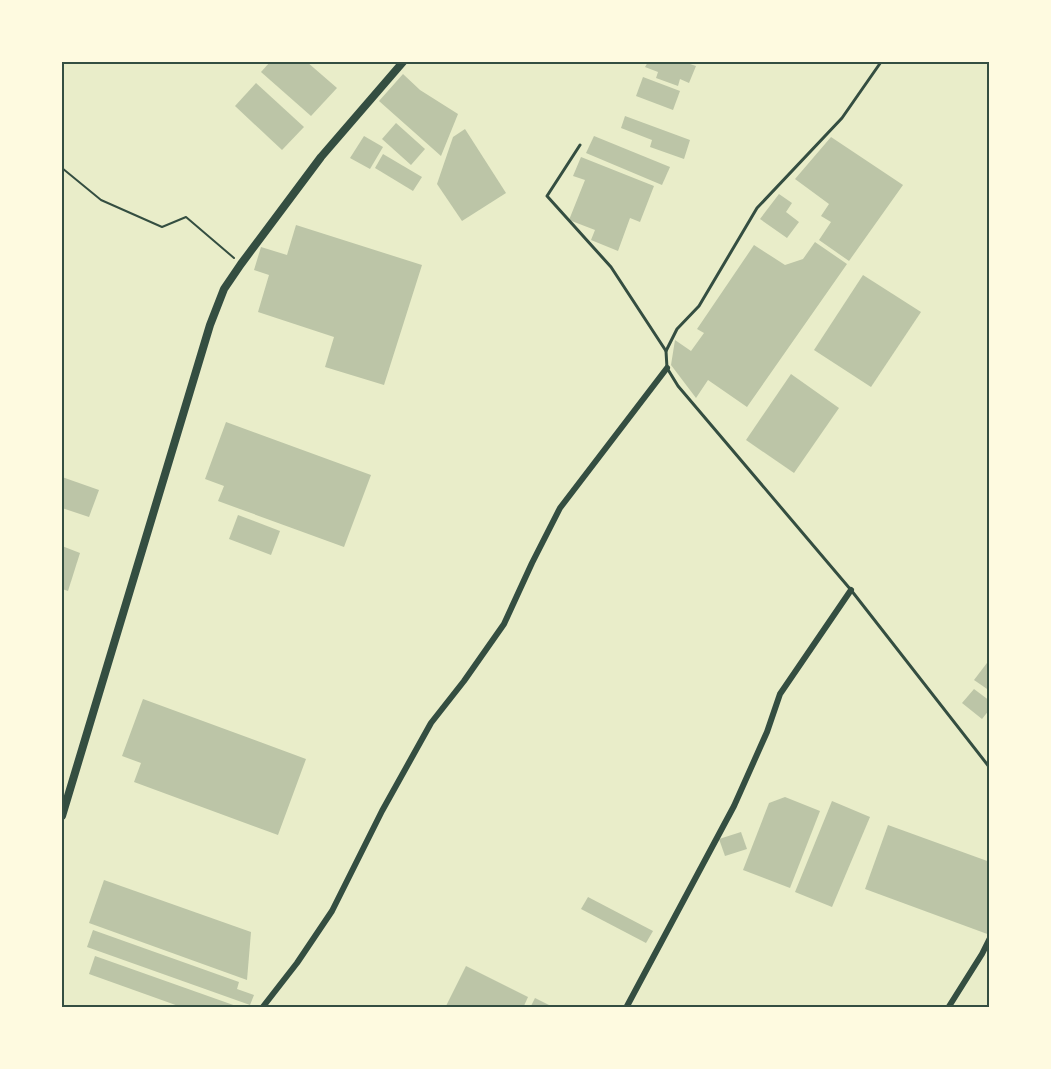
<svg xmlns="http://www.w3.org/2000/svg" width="1051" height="1069" font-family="Karla,sans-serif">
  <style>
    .building { fill: #bcc5a7 }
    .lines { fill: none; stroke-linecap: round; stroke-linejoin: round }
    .path { stroke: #344e41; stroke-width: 2 }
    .service { stroke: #344e41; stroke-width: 3 }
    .minor { stroke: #344e41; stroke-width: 6 }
    .tertiary { stroke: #344e41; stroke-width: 8 }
    .neatline { fill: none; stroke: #344e41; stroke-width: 2 }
  </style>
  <rect width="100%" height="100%" fill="#e9edc9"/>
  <g class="building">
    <polygon points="270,62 307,62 337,88 311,116 261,72"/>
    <polygon points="648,62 684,62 696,66 689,83 680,79 678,86 656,78 658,72 645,67"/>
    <polygon points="403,74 420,90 458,114 441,156 379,101"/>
    <polygon points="643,77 680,91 673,110 636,96"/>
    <polygon points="256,83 304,127 282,150 235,106"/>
    <polygon points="625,116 690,140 684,159 650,147 652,140 621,128"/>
    <polygon points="396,123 425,149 411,165 382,139"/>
    <polygon points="465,129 506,193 462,221 437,184 453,137"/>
    <polygon points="364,136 383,147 370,169 350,158"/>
    <polygon points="594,136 670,167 662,185 586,153"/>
    <polygon points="831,137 903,185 849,261 819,240 831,222 821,216 829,204 795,179"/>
    <polygon points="383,154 422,177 413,191 375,168"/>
    <polygon points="581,157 654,186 640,222 630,218 618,251 591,240 595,230 569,220 585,180 573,176"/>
    <polygon points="779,194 792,203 786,212 799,222 787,238 760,219"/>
    <polygon points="296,225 422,265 384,385 325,367 334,337 258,312 269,275 254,270 261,247 287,255"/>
    <polygon points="815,242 847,264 747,407 708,380 696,398 671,365 675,340 691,351 704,333 697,329 754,245 785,265 803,259"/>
    <polygon points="863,275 921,312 871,387 814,350"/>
    <polygon points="791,374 839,408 794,473 746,440"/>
    <polygon points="226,422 371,475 344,547 218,501 224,486 205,479"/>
    <polygon points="62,477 99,490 89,517 62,508"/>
    <polygon points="238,515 280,531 271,555 229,539"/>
    <polygon points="62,546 80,553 68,591 62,589"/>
    <polygon points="990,659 990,691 974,680"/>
    <polygon points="974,689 990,701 990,709 982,719 962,703"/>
    <polygon points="143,699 306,759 278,835 134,782 141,763 122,756"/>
    <polygon points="785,797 820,811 790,888 743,870 769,803"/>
    <polygon points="832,801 870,817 832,907 795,892"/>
    <polygon points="888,825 990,862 990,935 865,889"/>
    <polygon points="741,832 747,849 725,856 719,839"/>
    <polygon points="104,880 251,932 247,980 89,923"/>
    <polygon points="588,897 653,931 646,943 581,909"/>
    <polygon points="93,930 239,982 237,989 254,995 250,1005 87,947"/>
    <polygon points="95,956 239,1007 239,1008 184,1008 89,974"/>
    <polygon points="466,966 528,997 523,1008 445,1008"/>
    <polygon points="535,998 555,1008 530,1008"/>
  </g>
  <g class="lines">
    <polyline class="path" points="62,168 101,200 162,227 186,217 234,258"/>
    <g class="service">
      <polyline points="881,62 842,118 757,208 699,306 677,329 666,351 667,368 678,386 851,590 990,768"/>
      <polyline points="580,145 547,196 611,267 666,351"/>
    </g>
    <g class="minor">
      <polyline points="262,1008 297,963 332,911 382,811 431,723 464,681 504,624 532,563 560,508 667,368"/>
      <polyline points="626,1008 734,806 767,732 780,694 851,590"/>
      <polyline points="948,1008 982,954 990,938"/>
    </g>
    <polyline class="tertiary" points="62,816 210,325 224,289 241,264 321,157 403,62"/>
  </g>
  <rect width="1051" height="1069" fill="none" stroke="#fefae0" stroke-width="126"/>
  <rect x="63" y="63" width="925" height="943" class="neatline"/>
</svg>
